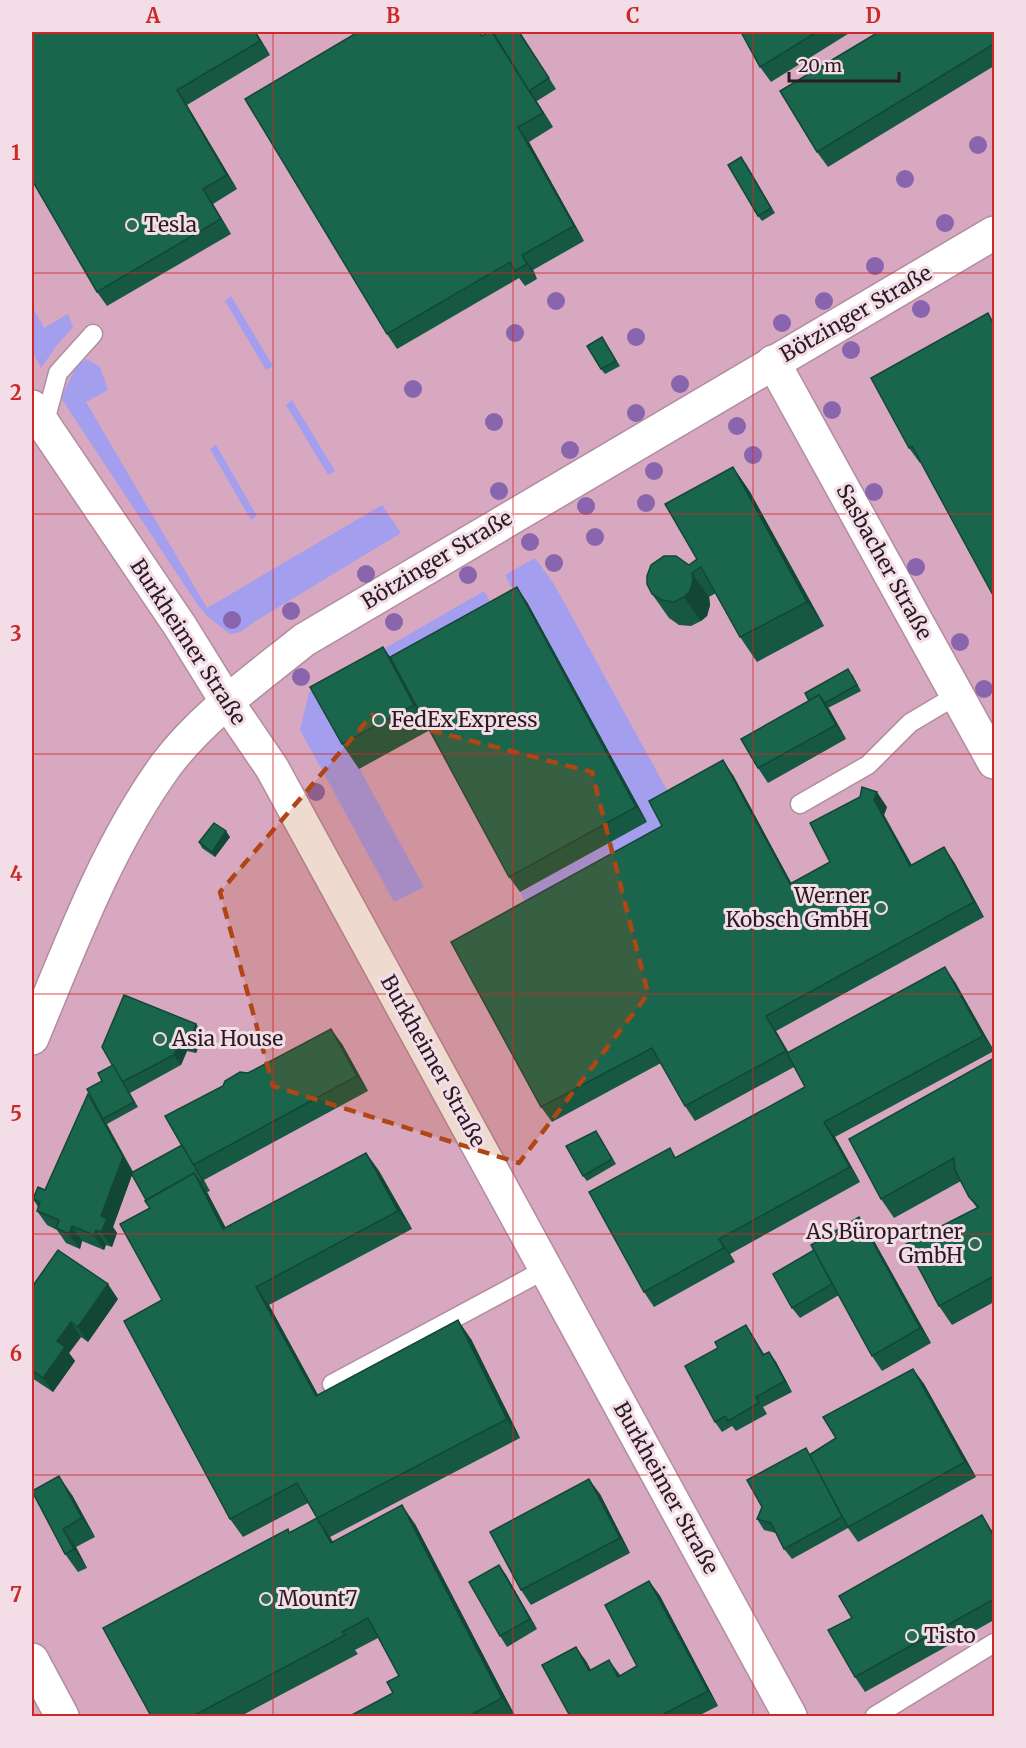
<svg xmlns="http://www.w3.org/2000/svg" width="1026" height="1748" font-family="Merriweather,serif">
  <style>
    .built { fill: #d7a8c0 }
    .green { fill: #a49eef }
    .lines { fill: none; stroke-linecap: round; stroke-linejoin: round }
    .service-casing { stroke: #b28da0; stroke-width: 21 }
    .minor-casing { stroke: #b28da0; stroke-width: 36 }
    .tertiary-casing { stroke: #b28da0; stroke-width: 36 }
    .trunk-casing { stroke: #b28da0; stroke-width: 36 }
    .service { stroke: #fff; stroke-width: 18 }
    .minor { stroke: #fff; stroke-width: 33 }
    .tertiary { stroke: #fff; stroke-width: 33 }
    .trunk { stroke: #fff; stroke-width: 33 }
    .tree { fill: #8865ac }
    .wall { fill: #165842 }
    .shaded-wall { fill: #124736 }
    .building { fill: #19664d; stroke: #124736; stroke-width: 1.5 }
    .marked { fill: #af4613; fill-opacity: 0.2; stroke: #af4613; stroke-width: 4.5; stroke-dasharray: 12 8; stroke-linejoin: round }
    .grid { fill: none; stroke: #cd2728; stroke-width: 1.5; stroke-opacity: 0.55 }
    .poi-dot { fill: #2e6954; stroke: #f3dee8; stroke-width: 2 }
    .labels { text-anchor: middle; stroke-width: 6; stroke-linejoin: round; paint-order: stroke }
    .poi-label { font-size: 21px; fill: #2a1b23; stroke: #f3dee8; text-anchor: start }
    .street-label { font-size: 21px; fill: #2a1b23; stroke: #f3dee8 }
    .neatline { fill: none; stroke: #cd2728; stroke-width: 2 }
    .grid-label { font-size: 20px; text-anchor: middle; font-weight: bold; fill: #cd2728 }
  </style>
  <rect width="100%" height="100%" fill="#dfb7cb"/>
  <rect class="built" x="32" y="32" width="962" height="1684"/>
  <g class="green">
    <polygon points="231,296 273,366 266,370 225,301"/>
    <polygon points="32,306 44,328 68,314 73,327 57,345 41,368 32,351"/>
    <polygon points="87,359 100,367 108,390 86,402 207,608 382,505 401,533 254,622 241,632 230,634 206,615 197,604 61,398 77,365"/>
    <polygon points="292,400 335,471 328,475 286,405"/>
    <polygon points="216,445 257,516 251,520 210,449"/>
    <polygon points="535,558 554,584 668,792 673,841 526,904 520,892 647,822 527,602 521,605 505,575"/>
    <polygon points="484,591 499,617 328,711 424,887 394,902 300,730 309,692"/>
  </g>
  <g class="lines">
    <g class="service-casing">
      <g id="service">
        <polyline points="44,425 58,373 93,334"/>
        <polyline points="800,804 868,765 910,723 957,695"/>
        <polyline points="332,1384 546,1269"/>
        <polyline points="875,1716 994,1643"/>
      </g>
    </g>
    <g class="minor-casing">
      <g id="minor">
        <polyline points="773,362 994,762"/>
        <polyline points="227,702 272,768 790,1716"/>
      </g>
    </g>
    <g class="tertiary-casing">
      <g id="tertiary">
        <polyline points="44,425 180,626 227,702"/>
        <path d="M 32,1038 C 71,945 106,848 166,765 C 203,716 257,678 304,640 L 994,233"/>
        <polyline points="32,1660 62,1716"/>
      </g>
    </g>
    <g class="trunk-casing">
      <polyline id="trunk" points="32,407 44,425"/>
    </g>
    <use href="#service" class="service"/>
    <use href="#minor" class="minor"/>
    <use href="#tertiary" class="tertiary"/>
    <use href="#trunk" class="trunk"/>
  </g>
  <g class="tree">
    <circle cx="978" cy="145" r="9"/>
    <circle cx="905" cy="179" r="9"/>
    <circle cx="945" cy="223" r="9"/>
    <circle cx="875" cy="266" r="9"/>
    <circle cx="556" cy="301" r="9"/>
    <circle cx="824" cy="301" r="9"/>
    <circle cx="921" cy="309" r="9"/>
    <circle cx="782" cy="323" r="9"/>
    <circle cx="515" cy="333" r="9"/>
    <circle cx="636" cy="337" r="9"/>
    <circle cx="851" cy="350" r="9"/>
    <circle cx="680" cy="384" r="9"/>
    <circle cx="413" cy="389" r="9"/>
    <circle cx="832" cy="410" r="9"/>
    <circle cx="636" cy="413" r="9"/>
    <circle cx="494" cy="422" r="9"/>
    <circle cx="737" cy="426" r="9"/>
    <circle cx="570" cy="450" r="9"/>
    <circle cx="753" cy="455" r="9"/>
    <circle cx="654" cy="471" r="9"/>
    <circle cx="499" cy="491" r="9"/>
    <circle cx="874" cy="492" r="9"/>
    <circle cx="646" cy="503" r="9"/>
    <circle cx="586" cy="506" r="9"/>
    <circle cx="595" cy="537" r="9"/>
    <circle cx="530" cy="542" r="9"/>
    <circle cx="554" cy="563" r="9"/>
    <circle cx="916" cy="567" r="9"/>
    <circle cx="366" cy="574" r="9"/>
    <circle cx="468" cy="575" r="9"/>
    <circle cx="291" cy="611" r="9"/>
    <circle cx="232" cy="620" r="9"/>
    <circle cx="394" cy="622" r="9"/>
    <circle cx="960" cy="642" r="9"/>
    <circle cx="301" cy="677" r="9"/>
    <circle cx="984" cy="689" r="9"/>
    <circle cx="316" cy="792" r="9"/>
  </g>
  <g class="wall">
    <polygon points="32,32 256,32 270,55 187,105 237,189 213,204 231,234 107,306 97,292"/>
    <polygon points="520,32 556,89 537,101 536,100 553,127 529,142 584,241 533,270 537,279 525,286 519,278 397,349 387,334 484,35"/>
    <polygon points="741,32 851,32 771,82 760,67"/>
    <polygon points="994,32 994,66 828,167 817,152 877,33"/>
    <polygon points="745,162 775,213 762,221 758,216"/>
    <polygon points="994,323 921,462 920,463 909,448"/>
    <polygon points="602,337 620,366 605,374 601,369"/>
    <polygon points="733,467 750,492 824,626 757,662 740,637 716,593 709,597 710,605 707,616 701,621 691,626 679,625 669,618 652,594 689,565 697,559"/>
    <polygon points="527,602 647,822 520,892 509,877 430,730 359,769 342,744 383,647 390,657"/>
    <polygon points="852,674 861,691 828,708 846,739 768,783 758,768"/>
    <polygon points="733,775 791,883 830,862 887,807 884,815 912,865 954,862 984,917 776,1031 789,1053 955,982 994,1051 835,1137 860,1182 730,1254 735,1262 654,1307 644,1292 670,1148 676,1158 805,1087 794,1067 695,1121 685,1106 661,1063 552,1122 541,1107 662,826"/>
    <polygon points="230,837 215,857 202,848 199,842"/>
    <polygon points="196,1024 203,1034 196,1053 187,1051 181,1065 130,1093 138,1107 107,1124 133,1172 182,1145 248,1073 342,1044 368,1091 204,1180 210,1191 207,1192 226,1228 366,1153 379,1171 412,1229 269,1305 318,1395 471,1339 520,1438 330,1537 333,1542 415,1524 515,1716 350,1716 393,1693 399,1676 378,1638 355,1650 358,1654 241,1716 151,1716 290,1532 317,1518 308,1503 243,1537 230,1519 162,1300 150,1208 146,1200 132,1175 113,1227 117,1233 112,1247 106,1245 104,1250 82,1241 80,1249 66,1243 57,1230 47,1225 37,1211 38,1207 33,1199 45,1190 94,1102 102,1081"/>
    <polygon points="994,1058 994,1302 952,1325 939,1306 977,1208 969,1197 961,1181 894,1218 881,1199"/>
    <polygon points="600,1137 616,1164 587,1181 583,1176"/>
    <polygon points="859,1217 869,1232 931,1343 882,1371 872,1356 839,1295 800,1318 792,1308 814,1250"/>
    <polygon points="32,1287 118,1299 88,1342 81,1337 69,1353 75,1361 53,1392 32,1378"/>
    <polygon points="753,1336 764,1354 769,1352 776,1362 792,1392 763,1407 767,1414 736,1431 732,1426 722,1432 715,1422 718,1348"/>
    <polygon points="913,1369 924,1384 976,1477 858,1542 848,1528 792,1559 784,1549 776,1533 764,1530 757,1519 810,1454 836,1438"/>
    <polygon points="32,1491 72,1495 95,1537 76,1547 87,1568 78,1572 65,1554"/>
    <polygon points="600,1494 630,1553 531,1605 521,1590"/>
    <polygon points="992,1530 994,1534 994,1620 865,1692 855,1677 852,1618"/>
    <polygon points="499,1565 506,1575 537,1629 507,1647 500,1636"/>
    <polygon points="649,1581 660,1596 718,1706 698,1716 570,1716 586,1661 591,1670 620,1676 637,1666"/>
  </g>
  <g class="shaded-wall">
    <polygon points="255,32 256,32 270,55 260,41"/>
    <polygon points="492,32 536,100 553,127 543,113"/>
    <polygon points="177,90 187,105 237,189 227,175"/>
    <polygon points="518,127 529,142 584,241 574,226"/>
    <polygon points="203,189 213,204 231,234 221,219"/>
    <polygon points="522,255 533,270 537,279 527,264"/>
    <polygon points="733,467 750,492 824,626 807,602"/>
    <polygon points="692,573 709,597 710,605 707,616 701,621 684,597"/>
    <polygon points="517,587 527,602 647,822 636,807"/>
    <polygon points="383,647 400,671 431,729 414,705"/>
    <polygon points="819,695 830,710 846,739 836,725"/>
    <polygon points="32,719 34,723 32,728"/>
    <polygon points="723,760 733,775 800,899 790,884"/>
    <polygon points="877,792 887,807 884,815 920,881 910,866 874,800"/>
    <polygon points="226,831 230,837 215,857 212,852"/>
    <polygon points="944,847 954,862 984,917 974,902"/>
    <polygon points="945,967 955,982 994,1051 983,1036"/>
    <polygon points="766,1016 776,1031 796,1066 786,1051"/>
    <polygon points="196,1024 203,1034 196,1053 189,1043"/>
    <polygon points="331,1029 342,1044 368,1091 357,1076"/>
    <polygon points="180,1041 187,1051 181,1065 174,1055"/>
    <polygon points="88,1094 98,1108 103,1119 133,1172 113,1227 117,1233 112,1247 101,1232 101,1216"/>
    <polygon points="824,1122 835,1137 860,1182 850,1167"/>
    <polygon points="366,1153 379,1171 412,1229 398,1211"/>
    <polygon points="194,1173 207,1192 236,1248 223,1229"/>
    <polygon points="859,1217 869,1232 931,1343 920,1328"/>
    <polygon points="72,1226 82,1241 80,1249 69,1234"/>
    <polygon points="96,1230 106,1245 104,1250 94,1235"/>
    <polygon points="719,1239 730,1254 735,1262 724,1248"/>
    <polygon points="108,1284 118,1299 88,1342 78,1327"/>
    <polygon points="256,1287 269,1305 329,1415 316,1396"/>
    <polygon points="458,1320 471,1339 520,1438 507,1419"/>
    <polygon points="71,1322 81,1337 69,1353 75,1361 53,1392 43,1378 57,1341"/>
    <polygon points="746,1325 753,1336 770,1365 763,1355"/>
    <polygon points="769,1352 776,1362 792,1392 785,1381"/>
    <polygon points="913,1369 924,1384 976,1477 965,1462"/>
    <polygon points="59,1476 72,1495 95,1537 82,1518"/>
    <polygon points="589,1479 600,1494 630,1553 620,1538"/>
    <polygon points="402,1505 415,1524 515,1716 502,1698"/>
    <polygon points="982,1515 994,1534 994,1537"/>
    <polygon points="317,1518 330,1537 344,1562 331,1543"/>
    <polygon points="63,1529 76,1547 87,1568 74,1549"/>
    <polygon points="499,1565 506,1575 537,1629 530,1619"/>
    <polygon points="649,1581 660,1596 718,1706 708,1691"/>
    <polygon points="576,1647 586,1661 599,1686 589,1671"/>
    <polygon points="609,1660 620,1675 628,1691 618,1677"/>
  </g>
  <g class="building">
    <polygon points="32,32 255,32 260,41 177,90 227,175 203,189 221,219 97,292 32,180"/>
    <polygon points="358,32 480,32 482,36 488,32 492,32 543,113 518,127 574,226 522,255 527,264 515,271 510,262 387,334 245,99"/>
    <polygon points="499,32 519,32 549,78 529,91 494,34"/>
    <polygon points="741,32 817,32 760,67"/>
    <polygon points="876,32 994,32 994,44 817,152 780,91 877,33"/>
    <polygon points="741,157 771,208 758,216 728,165"/>
    <polygon points="988,313 994,325 994,597 912,446 909,448 871,378"/>
    <polygon points="602,337 616,361 601,369 587,346"/>
    <polygon points="733,467 807,602 740,637 701,567 692,573 693,580 690,591 684,597 674,602 662,600 652,594 647,584 647,576 651,565 664,556 676,556 689,565 697,559 665,504"/>
    <polygon points="517,587 636,807 509,877 390,657"/>
    <polygon points="383,647 414,705 342,744 310,687"/>
    <polygon points="848,669 857,685 825,703 819,695 809,701 805,693"/>
    <polygon points="819,695 836,725 758,768 741,739"/>
    <polygon points="723,760 790,884 830,862 810,823 860,797 862,787 877,792 874,800 910,866 944,847 974,902 766,1016 786,1051 685,1106 652,1048 541,1107 451,942 662,826 649,801"/>
    <polygon points="214,823 226,831 212,852 199,842"/>
    <polygon points="945,967 983,1036 824,1122 850,1167 719,1239 724,1248 644,1292 589,1192 670,1148 675,1158 805,1087 787,1053"/>
    <polygon points="124,995 196,1024 189,1043 180,1041 174,1055 122,1082 102,1047"/>
    <polygon points="331,1029 357,1076 193,1165 165,1116 223,1086 225,1081 240,1072 248,1073"/>
    <polygon points="994,1058 994,1276 939,1306 906,1244 979,1207 969,1197 955,1170 954,1158 881,1199 849,1139"/>
    <polygon points="113,1065 134,1102 103,1119 87,1089 102,1081 98,1073"/>
    <polygon points="88,1094 123,1157 101,1216 107,1219 101,1232 96,1230 94,1235 72,1226 69,1234 56,1228 59,1220 37,1211 40,1202 33,1199 38,1187 45,1190"/>
    <polygon points="596,1131 612,1159 583,1176 566,1146"/>
    <polygon points="182,1145 203,1181 200,1182 194,1173 146,1200 131,1173"/>
    <polygon points="366,1153 398,1211 256,1287 316,1396 458,1320 507,1419 317,1518 331,1543 402,1505 502,1698 469,1716 350,1716 393,1693 387,1682 399,1676 368,1618 342,1632 345,1635 193,1716 151,1716 103,1628 288,1529 289,1533 317,1518 297,1483 230,1519 124,1321 162,1300 120,1224 150,1208 145,1201 194,1173 223,1229"/>
    <polygon points="859,1217 920,1328 872,1356 811,1245"/>
    <polygon points="58,1250 108,1284 78,1327 71,1322 57,1341 65,1347 43,1378 32,1370 32,1287"/>
    <polygon points="814,1250 832,1284 792,1308 773,1274"/>
    <polygon points="746,1325 763,1355 769,1352 785,1381 756,1397 759,1403 728,1421 725,1416 715,1422 685,1366 718,1348 715,1342"/>
    <polygon points="913,1369 965,1462 848,1527 809,1455 836,1438 823,1417"/>
    <polygon points="806,1448 842,1517 784,1549 771,1523 757,1519 762,1507 747,1480"/>
    <polygon points="59,1476 82,1518 63,1529 74,1549 65,1554 32,1491"/>
    <polygon points="589,1479 620,1538 521,1590 490,1532"/>
    <polygon points="982,1515 994,1537 994,1599 855,1677 828,1630 852,1618 839,1596"/>
    <polygon points="499,1565 530,1619 500,1636 469,1582"/>
    <polygon points="649,1581 708,1691 660,1716 570,1716 542,1665 576,1647 589,1671 609,1660 618,1677 637,1666 605,1605"/>
  </g>
  <path class="marked" d="M 372,715 L 592,772 L 648,994 L 519,1163 L 273,1086 L 220,892 Z"/>
  <path class="grid" d="M 273,32 L 273,1716M 513,32 L 513,1716M 753,32 L 753,1716M 32,273 L 994,273M 32,514 L 994,514M 32,754 L 994,754M 32,994 L 994,994M 32,1234 L 994,1234M 32,1475 L 994,1475"/>
  <g class="poi-dot">
    <circle cx="132" cy="225" r="6"/>
    <circle cx="379" cy="720" r="6"/>
    <circle cx="881" cy="908" r="6"/>
    <circle cx="160" cy="1039" r="6"/>
    <circle cx="975" cy="1244" r="6"/>
    <circle cx="266" cy="1599" r="6"/>
    <circle cx="912" cy="1636" r="6"/>
  </g>
  <g class="labels">
    <g class="poi-label">
      <text x="144" y="232">Tesla</text>
      <text x="391" y="727">FedEx Express</text>
      <text x="869" y="903" text-anchor="end">Werner<tspan x="869" dy="24">Kobsch GmbH</tspan></text>
      <text x="172" y="1046">Asia House</text>
      <text x="963" y="1239" text-anchor="end">AS Büropartner<tspan x="963" dy="24">GmbH</tspan></text>
      <text x="278" y="1606">Mount7</text>
      <text x="924" y="1643">Tisto</text>
    </g>
    <g class="street-label">
      <text transform="translate(856 314) rotate(-30)" y="7">Bötzinger Straße</text>
      <text transform="translate(437 560) rotate(-31)" y="7">Bötzinger Straße</text>
      <text transform="translate(884 562) rotate(61)" y="7">Sasbacher Straße</text>
      <text transform="translate(188 642) rotate(57)" y="7">Burkheimer Straße</text>
      <text transform="translate(433 1061) rotate(61)" y="7">Burkheimer Straße</text>
      <text transform="translate(666 1488) rotate(61)" y="7">Burkheimer Straße</text>
    </g>
  </g>
  <rect width="1026" height="1748" fill="none" stroke="#f3dee8" stroke-width="66"/>
  <path d="M789 72v9h110v-9" fill="none" stroke="#2a1b23" stroke-width="3"/>
  <text x="798" y="72" font-size="18" fill="#2a1b23" stroke="#f3dee8" stroke-width="4.5" paint-order="stroke">20 m</text>
  <rect x="33" y="33" width="960" height="1682" class="neatline"/>
  <g class="grid-label">
    <text x="153" y="23">A</text>
    <text x="393" y="23">B</text>
    <text x="633" y="23">C</text>
    <text x="873" y="23">D</text>
    <text x="16" y="160">1</text>
    <text x="16" y="400">2</text>
    <text x="16" y="641">3</text>
    <text x="16" y="881">4</text>
    <text x="16" y="1121">5</text>
    <text x="16" y="1361">6</text>
    <text x="16" y="1602">7</text>
  </g>
</svg>
